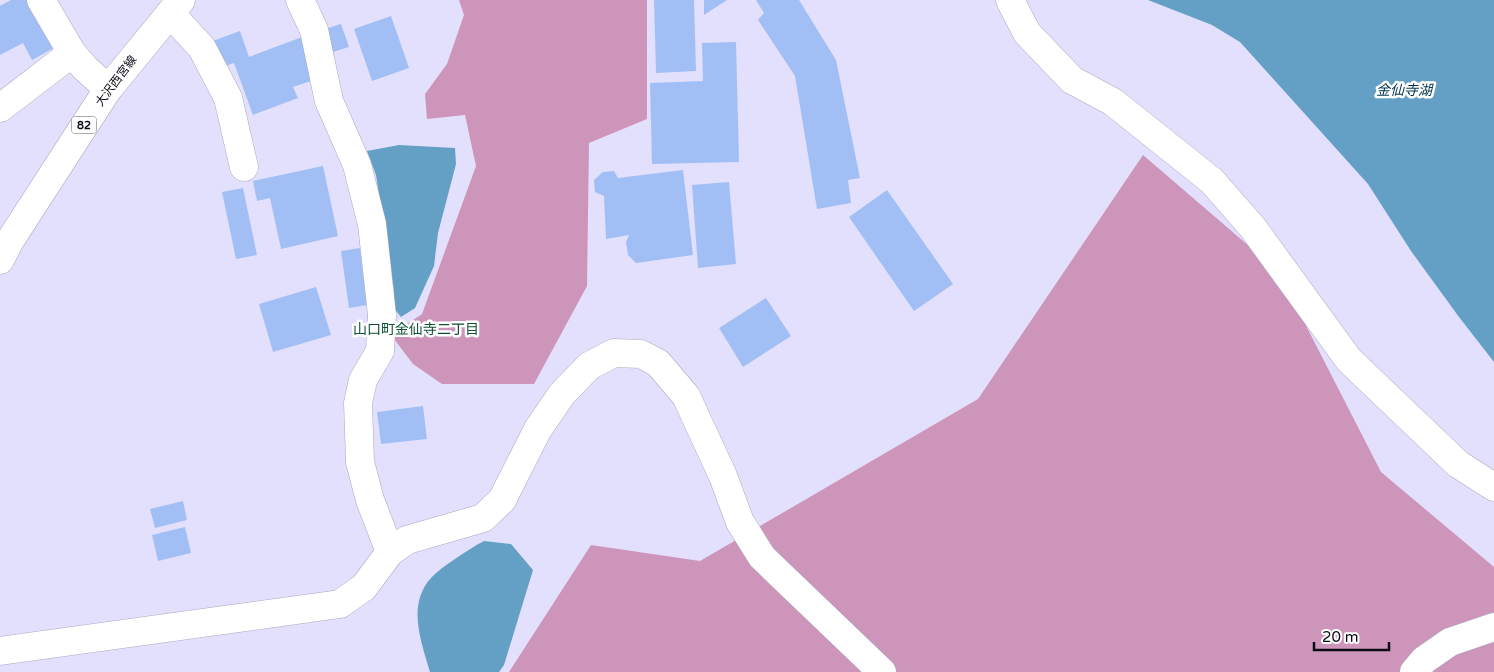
<svg xmlns="http://www.w3.org/2000/svg" width="1494" height="672" font-family="'Varela Round','Noto Sans JP',sans-serif">
  <style>
    .forest { fill: #ce95ba }
    .water { fill: #64a0c5 }
    .building { fill: #a2bff5 }
    .lines { fill: none; stroke-linecap: round; stroke-linejoin: round }
    .street-casing { stroke: #aaa8c2; stroke-width: 29 }
    .primary-casing { stroke: #aaa8c2; stroke-width: 29 }
    .street { stroke: #fff; stroke-width: 28 }
    .primary { stroke: #fff; stroke-width: 28 }
    .labels { text-anchor: middle; stroke-width: 5; stroke-linejoin: round; paint-order: stroke }
    .shield { fill: #fff; stroke: #55545a; stroke-width: 1 }
    .shield-label { font-size: 11px; font-weight: bold; fill: #0c0b14 }
    .street-label { font-size: 12px; fill: #0c0b14; stroke: #fff }
    .water-label { font-size: 14px; font-style: italic; fill: #00334d; stroke: #fff }
    .neighbourhood-label { font-size: 14px; fill: #0f4f32; stroke: #fff }
  </style>
  <rect width="100%" height="100%" fill="#e2e0fc"/>
  <g class="forest">
    <polygon points="459,0 647,0 647,119 589,143 587,286 534,384 442,384 413,364 391,335 422,314 476,166 465,115 427,119 425,94 447,64 464,15"/>
    <polygon points="1143,155 1278,271 1381,472 1494,567 1494,672 509,672 591,545 700,561 978,399"/>
  </g>
  <g class="water">
    <polygon points="1148,0 1494,0 1494,362 1459,317 1411,251 1368,184 1240,42 1212,25"/>
    <polygon points="399,145 455,148 456,164 438,233 434,266 415,308 401,317 393,307 394,291 376,175 367,151"/>
    <path d="M 484,541 L 511,544 L 533,570 L 504,665 L 499,672 L 430,672 C 423,648 411,616 422,592 C 427,578 443,567 455,559 C 464,553 474,546 484,541 Z"/>
  </g>
  <g class="building">
    <polygon points="11,0 35,0 59,45 32,60 23,43 0,55 0,6"/>
    <polygon points="654,0 694,0 696,71 656,73"/>
    <polygon points="704,0 727,0 704,15"/>
    <polygon points="756,0 799,0 836,60 860,178 848,180 851,203 817,209 795,76 758,20 764,13"/>
    <polygon points="391,16 409,68 372,81 354,29"/>
    <polygon points="341,24 349,47 333,52 325,29"/>
    <polygon points="240,31 249,57 302,37 317,79 293,87 298,98 253,115 234,63 220,68 210,42"/>
    <polygon points="736,42 739,162 652,164 650,83 703,81 702,43"/>
    <polygon points="323,166 338,236 281,249 270,198 257,201 253,181"/>
    <polygon points="683,170 693,255 636,263 628,255 626,242 629,235 606,239 604,196 595,192 594,180 603,172 614,171 618,178"/>
    <polygon points="729,182 736,264 698,268 692,185"/>
    <polygon points="243,188 257,255 236,259 222,192"/>
    <polygon points="887,190 953,284 914,311 849,217"/>
    <polygon points="360,248 367,305 349,308 341,251"/>
    <polygon points="316,287 331,335 273,352 259,304"/>
    <polygon points="766,298 791,336 743,367 719,328"/>
    <polygon points="423,406 427,439 381,444 377,412"/>
    <polygon points="183,501 187,520 155,528 150,509"/>
    <polygon points="185,527 191,553 158,561 152,535"/>
  </g>
  <g class="lines">
    <g class="street-casing">
      <g id="street">
        <polyline points="41,0 72,53 85,68 108,89"/>
        <polyline points="300,0 314,30 329,101 357,165 372,224 382,315 380,351 363,380 358,403 360,462 370,500 390,552"/>
        <polyline points="1010,0 1027,33 1072,80 1113,102 1212,181 1253,228 1349,360 1458,464 1494,487"/>
        <polyline points="170,13 202,48 228,98 244,167"/>
        <polyline points="0,108 72,53"/>
        <polyline points="0,651 340,604 364,587 390,552 407,540 483,518 502,500 538,429 562,394 589,366 614,353 641,354 658,363 686,396 723,476 740,522 762,557 882,672"/>
        <polyline points="1414,672 1424,660 1450,642 1494,627"/>
      </g>
    </g>
    <g class="primary-casing">
      <polyline id="primary" points="0,260 9,242 108,89 181,0"/>
    </g>
    <use href="#street" class="street"/>
    <use href="#primary" class="primary"/>
  </g>
  <g class="labels">
    <rect class="shield" x="71.5" y="116.5" width="25" height="17" rx="4"/>
    <g class="shield-label">
      <text x="84" y="129">82</text>
    </g>
    <g class="street-label">
      <text transform="translate(116 81) rotate(-53)" y="4">大沢西宮線</text>
    </g>
    <g class="water-label">
      <text x="1404" y="95">金仙寺湖</text>
    </g>
    <g class="neighbourhood-label">
      <text x="416" y="334">山口町金仙寺二丁目</text>
    </g>
  </g>
  <path d="M1314 642v8h75v-8" fill="none" stroke="#0c0b14" stroke-width="2.5"/>
  <text x="1322" y="642" font-size="15" fill="#0c0b14" stroke="#ffffff" stroke-width="4" paint-order="stroke">20 m</text>
</svg>
